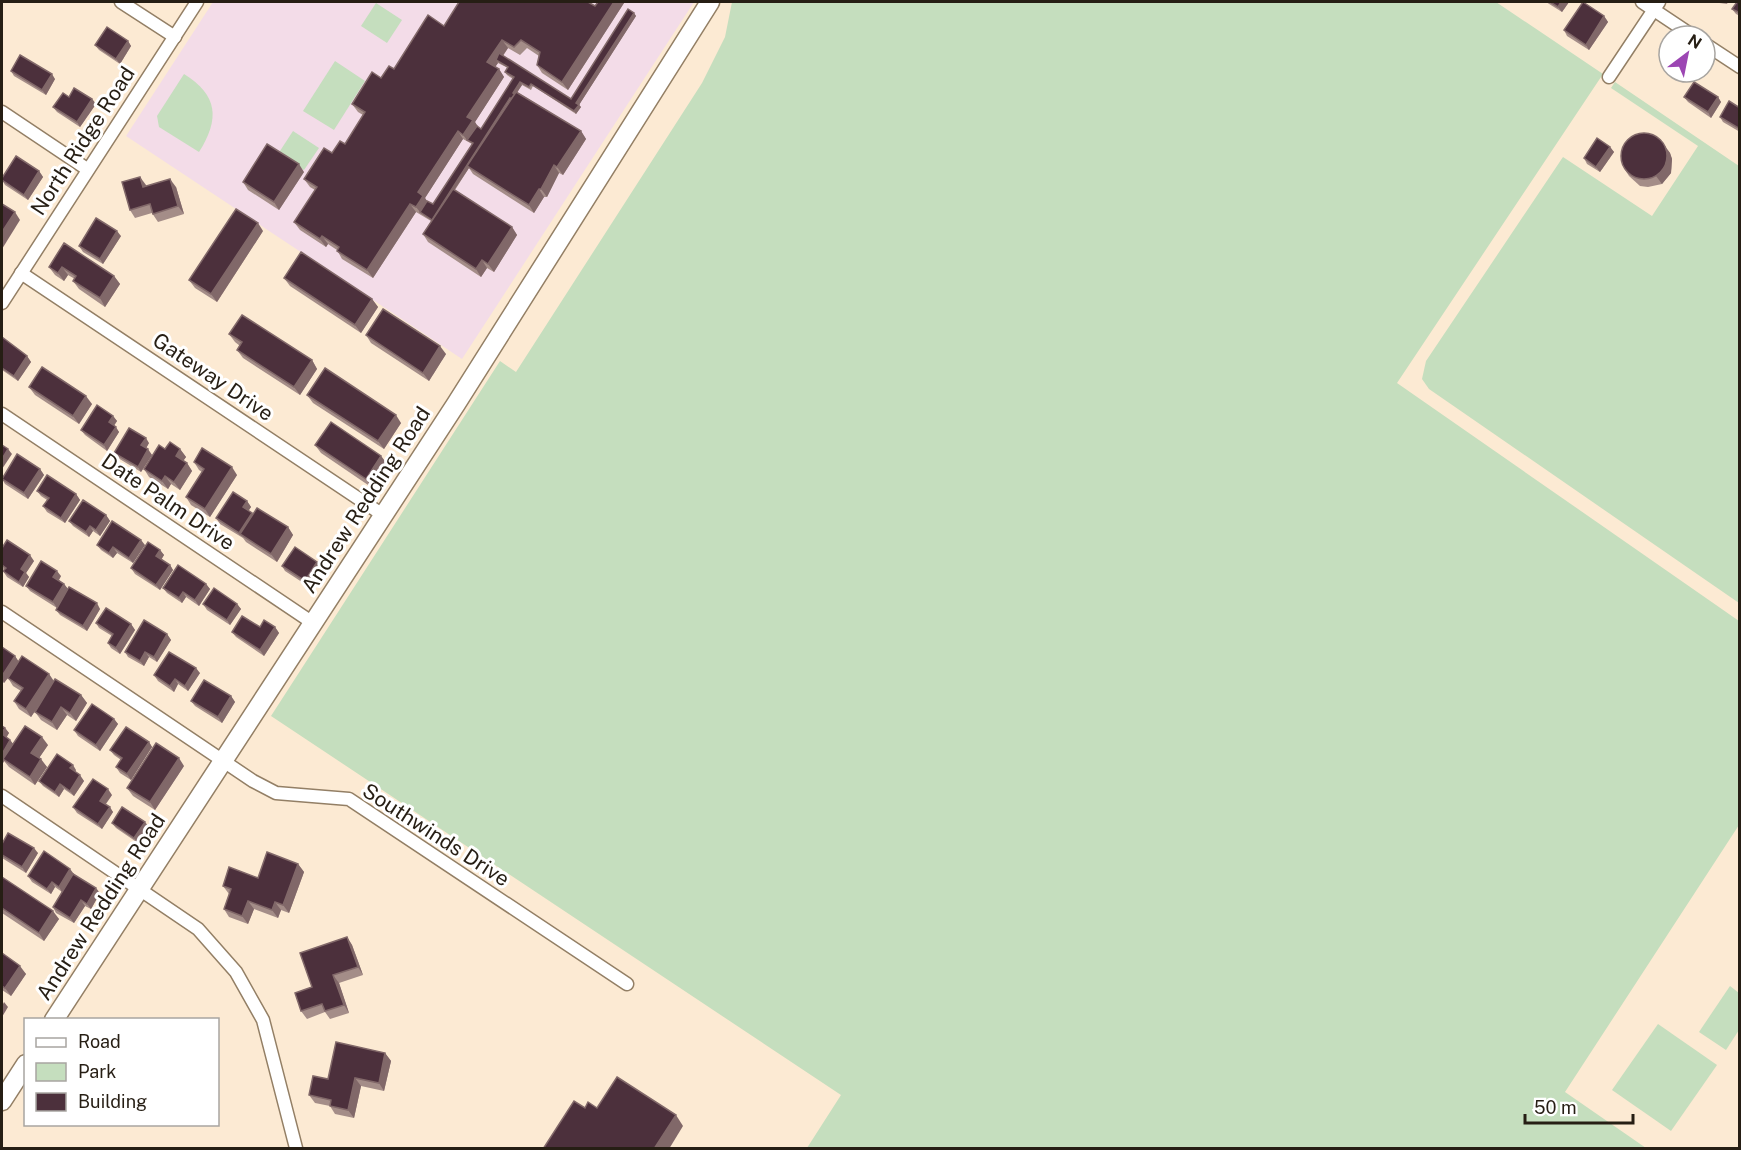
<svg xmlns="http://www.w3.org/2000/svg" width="1741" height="1150" font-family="'Public Sans',sans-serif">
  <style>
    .education { fill: #f3dce8 }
    .green { fill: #c5debe }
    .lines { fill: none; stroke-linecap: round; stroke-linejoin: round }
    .street-casing { stroke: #937f65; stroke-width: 15 }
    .secondary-casing { stroke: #937f65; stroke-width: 21 }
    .street { stroke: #fff; stroke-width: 12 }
    .secondary { stroke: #fff; stroke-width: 18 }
    .wall { fill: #a48d88; fill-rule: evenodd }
    .shaded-wall { fill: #816869 }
    .building { fill: #4c303c; stroke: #816869; stroke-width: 1.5 }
    .labels { text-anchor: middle; stroke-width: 6; stroke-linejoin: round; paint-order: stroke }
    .street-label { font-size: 21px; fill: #261e14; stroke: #fff }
  </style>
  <rect width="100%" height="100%" fill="#fcead3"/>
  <polygon class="education" points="213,2 694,2 462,359 126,136"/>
  <g class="green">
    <polygon points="732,2 1496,2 1603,74 1397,383 1739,621 1739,825 1565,1092 1646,1148 807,1148 841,1095 271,716 500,361 516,372 702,83 725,37"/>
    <polygon points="376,3 402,20 387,43 361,26"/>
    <polygon points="335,61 365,81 334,130 303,111"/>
    <path d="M 184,74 C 218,95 220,119 199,152 L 159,127 L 157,116 Z"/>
    <polygon points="1615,82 1739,166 1739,603 1429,389 1422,379 1426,361 1563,157 1652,216 1698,146 1611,88"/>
    <polygon points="293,131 319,148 304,170 278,154"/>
    <polygon points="1730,986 1739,993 1739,1030 1726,1050 1699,1032"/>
    <polygon points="1658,1024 1717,1065 1671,1131 1612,1090"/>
  </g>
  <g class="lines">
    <g class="street-casing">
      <g id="street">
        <polyline points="121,2 175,37"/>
        <polyline points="1642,2 1693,36"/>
        <polyline points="1705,44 1740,67"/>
        <polyline points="1609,77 1659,2"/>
        <polyline points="2,112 87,169"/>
        <polyline points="21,273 383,515"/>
        <polyline points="2,303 197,2"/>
        <polyline points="2,414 313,623"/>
        <polyline points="2,612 253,781 276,793 349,799 627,984"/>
        <polyline points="2,796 198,929 236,972 263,1020 296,1148"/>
      </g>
    </g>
    <g class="secondary-casing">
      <g id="secondary">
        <polyline points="54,1020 456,404 710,2"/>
        <polyline points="2,1101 26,1064"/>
      </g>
    </g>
    <use href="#street" class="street"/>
    <use href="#secondary" class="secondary"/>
  </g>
  <g class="wall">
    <path d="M 598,2 L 624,2 L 624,3 L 568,90 L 542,73 L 537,65 L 539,56 L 527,48 L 520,55 L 508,48 L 503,56 L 571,99 L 634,13 L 636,16 L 579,105 L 581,107 L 576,114 L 533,86 L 531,90 L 522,85 L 517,92 L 581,131 L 586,139 L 563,175 L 559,173 L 547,197 L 544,197 L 534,213 L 473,174 L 469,168 L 455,190 L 512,227 L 517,235 L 494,272 L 487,268 L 481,277 L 428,242 L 423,234 L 431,221 L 416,212 L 373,278 L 342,259 L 337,250 L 328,244 L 326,247 L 300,230 L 294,222 L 315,190 L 310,187 L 304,179 L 332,153 L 345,144 L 363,115 L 358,112 L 352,104 L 381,78 L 394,69 L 444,26 L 595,6 ZM 498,63 L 508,68 L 505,72 L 507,75 L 513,79 L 481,129 L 477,126 L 475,122 L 504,77 L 499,69 L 495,67 ZM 463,139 L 472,144 L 433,204 L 427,201 L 425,198 Z"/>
    <polygon points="1546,2 1569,2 1562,12"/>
    <polygon points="1712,2 1728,2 1727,4"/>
    <polygon points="1740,2 1740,16 1736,14 1732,9"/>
    <polygon points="1604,16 1608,22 1589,50 1567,36 1564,30"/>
    <polygon points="128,41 131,46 120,64 99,50 95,45"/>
    <polygon points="11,71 55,79 46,95 14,76"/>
    <polygon points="69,97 92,99 96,104 80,127 57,112 53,107"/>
    <polygon points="1684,97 1718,97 1721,102 1711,118 1688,102"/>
    <polygon points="1740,108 1740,132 1723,122 1720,117"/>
    <polygon points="1664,145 1670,153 1672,159 1671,173 1662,184 1648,187 1640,186 1629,176 1624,168"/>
    <polygon points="1610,147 1614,152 1600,172 1587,164 1584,158"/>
    <polygon points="39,171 43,177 28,200 5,185 2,180"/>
    <polygon points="304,172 279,210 248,190 243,182"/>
    <polygon points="146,185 146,186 176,187 184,214 158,222 152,213 135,218 130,210"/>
    <polygon points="263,231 217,302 195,288 189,280"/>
    <polygon points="121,236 103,264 83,252 79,246"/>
    <polygon points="64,243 114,276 120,284 105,307 79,289 73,281 75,279 68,275 64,281 55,275 49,267"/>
    <polygon points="284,278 372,299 378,307 361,333 290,286"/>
    <polygon points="229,334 312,360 317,369 300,395 243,358 237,350 240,346 235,342"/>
    <polygon points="366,335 446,354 429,381 371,343"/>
    <polygon points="2,337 27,356 31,362 18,381 2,370"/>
    <polygon points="29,387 92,404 79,424 35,395"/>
    <polygon points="307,395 401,423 384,449 313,403"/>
    <polygon points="113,416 117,421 114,426 119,432 107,451 85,435 81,430"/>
    <polygon points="149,443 146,448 152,455 141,472 118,458 114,453"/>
    <polygon points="315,445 381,456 387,464 371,487 321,453"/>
    <polygon points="165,449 180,449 186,457 183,461 187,463 192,471 180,490 171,484 168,489 149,477 144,469"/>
    <polygon points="194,462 237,475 210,517 191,505 186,497 202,472 199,470"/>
    <polygon points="40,469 44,475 28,499 5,484 2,479"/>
    <polygon points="37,491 76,494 80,500 65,523 47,512 43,506 47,500 41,496"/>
    <polygon points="247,501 251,507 248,511 253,514 288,527 293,535 277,562 246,542 243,538 220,524 216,518"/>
    <polygon points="106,515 110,521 100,536 93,531 89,537 73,526 69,521"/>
    <polygon points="97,545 145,545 133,563 117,553 113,558 101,550"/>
    <polygon points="2,548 34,561 26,573 29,577 23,587 7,577 3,571 5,570 2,568"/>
    <polygon points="160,550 164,555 161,559 170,565 173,570 160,590 135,574 131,568"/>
    <polygon points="317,562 321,567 308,586 285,571 282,566"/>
    <polygon points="61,576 59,580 64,584 68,589 100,609 87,631 60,615 56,610 57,608 30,591 26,586"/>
    <polygon points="206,584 210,589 199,606 186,597 182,603 167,593 163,588"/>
    <polygon points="203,604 237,604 241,609 230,625 207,610"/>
    <polygon points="96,623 131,624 135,630 120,654 111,648 108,643 112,636 99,628"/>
    <polygon points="260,627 275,627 279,633 264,656 236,637 232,632"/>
    <polygon points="167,634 171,640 157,662 149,657 144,666 128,657 125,652"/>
    <polygon points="2,647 15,656 18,661 49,674 54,681 81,695 87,703 76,721 67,715 57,730 41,720 35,712 37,708 31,717 19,709 14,701 21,691 13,686 8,678 4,683 2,681"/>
    <polygon points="200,673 188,691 178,684 174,692 158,681 154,675"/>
    <polygon points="231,696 235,702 222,723 195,706 191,701"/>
    <polygon points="114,719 118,724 100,751 78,736 74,730"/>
    <polygon points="2,726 5,728 9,733 6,737 10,740 13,744 48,745 39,758 47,767 35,785 9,767 4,761 3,763 2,762"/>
    <polygon points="149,742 152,747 131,780 120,773 116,767 121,760 114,755 110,750"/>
    <polygon points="184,766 155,810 133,796 127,788"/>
    <polygon points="76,770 75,772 84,781 74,796 64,789 59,797 43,786 39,781"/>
    <polygon points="112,795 106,804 113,812 102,829 77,813 73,807"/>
    <polygon points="112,823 149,827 138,843 116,828"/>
    <polygon points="2,844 38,853 26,873 2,858"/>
    <polygon points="298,864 304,872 289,913 281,910 278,918 254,909 248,924 229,917 224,909 229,894 223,886 258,878"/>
    <polygon points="74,874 100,893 91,909 85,906 74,923 56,913 53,907 62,892 55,887 51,894 32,882 28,876"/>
    <polygon points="2,877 59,919 44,941 2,913"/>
    <polygon points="347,937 352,945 363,975 339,983 349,1013 330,1019 325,1012 307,1019 301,1011 312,987"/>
    <polygon points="2,953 26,974 11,996 2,990"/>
    <polygon points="385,1053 391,1061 384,1091 361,1086 354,1118 335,1114 330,1106 315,1103 309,1095 328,1079"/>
  </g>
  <g class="shaded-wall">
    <polygon points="614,2 624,2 624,3 568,90 562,82"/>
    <polygon points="1561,2 1569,2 1562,12 1558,7"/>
    <polygon points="634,13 636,16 579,105 581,107 576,114 574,111 576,103"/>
    <polygon points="1604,16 1608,22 1589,50 1586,45"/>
    <polygon points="502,40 508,48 499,61 496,60 498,63 493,70 487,62"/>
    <polygon points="128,41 131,46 120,64 116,59"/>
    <polygon points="499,69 504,77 475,122 479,128 467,140 463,135 467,117"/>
    <polygon points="52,74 55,79 46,95 42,90"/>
    <polygon points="520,82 522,85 515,96 513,93"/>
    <polygon points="1718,97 1721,102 1711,118 1708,112"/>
    <polygon points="92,99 96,104 80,127 77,122"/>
    <polygon points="458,131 463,139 425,198 429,204 420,212 416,207 418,192"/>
    <polygon points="581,131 586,139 563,175 557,167"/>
    <polygon points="1664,145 1670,153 1672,159 1671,173 1662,184 1656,176"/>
    <polygon points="479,147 467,166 469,168 441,210 439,207"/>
    <polygon points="1610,147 1614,152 1600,172 1596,167"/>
    <polygon points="299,164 304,172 279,210 274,202"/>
    <polygon points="554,165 559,173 547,197 541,189"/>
    <polygon points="39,171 43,177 28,200 24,195"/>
    <polygon points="140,177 146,185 149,195 143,187"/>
    <polygon points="170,179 176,187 184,214 178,206"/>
    <polygon points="539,189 544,197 534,213 529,205"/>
    <polygon points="410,204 416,212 373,278 367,270"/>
    <polygon points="15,212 20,220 2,249 2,232"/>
    <polygon points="258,223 263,231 217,302 211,294"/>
    <polygon points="512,227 517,235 494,272 488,264"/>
    <polygon points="117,231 121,236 103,264 100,259"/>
    <polygon points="322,236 328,244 326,247 320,239"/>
    <polygon points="482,260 487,268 481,277 476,269"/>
    <polygon points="62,267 68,275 64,281 58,273"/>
    <polygon points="114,276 120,284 105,307 100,298"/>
    <polygon points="372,299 378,307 361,333 355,325"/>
    <polygon points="440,346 446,354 429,381 423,373"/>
    <polygon points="27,356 31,362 18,381 14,376"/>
    <polygon points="312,360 317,369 300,395 294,387"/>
    <polygon points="86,396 92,404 79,424 73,416"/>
    <polygon points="396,415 401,423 384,449 378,441"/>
    <polygon points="113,416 117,421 112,428 109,422"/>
    <polygon points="116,427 119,432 107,451 104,445"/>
    <polygon points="146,438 149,443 145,450 141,445"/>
    <polygon points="8,449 12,454 2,469 2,459"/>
    <polygon points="148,449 152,455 141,472 138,467"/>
    <polygon points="180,449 186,457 181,464 176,456"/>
    <polygon points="381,456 387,464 371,487 366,479"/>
    <polygon points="187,463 192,471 180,490 174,482"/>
    <polygon points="232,467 237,475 210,517 205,509"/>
    <polygon points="40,469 44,475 28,499 24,493"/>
    <polygon points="165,476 171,484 168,489 162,481"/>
    <polygon points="76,494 80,500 65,523 61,518"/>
    <polygon points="247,501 251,507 247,513 243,507"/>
    <polygon points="252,513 256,518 240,534 243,538 239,533"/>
    <polygon points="106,515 110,521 100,536 96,530"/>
    <polygon points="90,526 93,531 89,537 86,532"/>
    <polygon points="288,527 293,535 277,562 271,554"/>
    <polygon points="141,540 145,545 133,563 129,558"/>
    <polygon points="113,547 117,553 113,558 109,553"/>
    <polygon points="160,550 164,555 160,562 156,556"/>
    <polygon points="30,555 34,561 26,573 29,577 23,587 19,582 21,569"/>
    <polygon points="317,562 321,567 308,586 305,581"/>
    <polygon points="170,565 173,570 160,590 156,585"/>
    <polygon points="57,571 61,576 57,583 53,577"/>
    <polygon points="64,584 68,589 57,608 53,602"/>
    <polygon points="206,584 210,589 199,606 195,600"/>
    <polygon points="183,592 186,597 182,603 179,598"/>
    <polygon points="97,603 100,609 87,631 83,626"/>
    <polygon points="237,604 241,609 230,625 227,620"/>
    <polygon points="131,624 135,630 120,654 116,648"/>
    <polygon points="275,627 279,633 264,656 260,650"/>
    <polygon points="167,634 171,640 157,662 154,657"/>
    <polygon points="145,652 149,657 144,666 140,661"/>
    <polygon points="15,656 19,662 4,683 2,679 2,676"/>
    <polygon points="196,668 200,673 188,691 185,686"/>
    <polygon points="49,674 54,682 31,717 26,709"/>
    <polygon points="175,679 178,684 174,692 170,686"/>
    <polygon points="81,695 87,703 76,721 70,713"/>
    <polygon points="231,696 235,702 222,723 218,717"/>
    <polygon points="61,707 67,715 57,730 52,722"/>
    <polygon points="114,719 118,724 100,751 96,745"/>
    <polygon points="5,728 9,733 5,740 2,733"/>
    <polygon points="42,737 48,745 37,761 31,753"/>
    <polygon points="10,740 14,745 3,759 4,761 3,763 2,761 2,754"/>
    <polygon points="149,742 152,747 131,780 127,774"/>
    <polygon points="179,758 184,766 155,810 150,802"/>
    <polygon points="41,759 47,767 35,785 30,777"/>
    <polygon points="73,765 76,770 74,774 70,768"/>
    <polygon points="80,775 84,781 74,796 70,791"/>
    <polygon points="60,784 64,789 59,797 55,792"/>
    <polygon points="108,789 112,795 104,806 100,801"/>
    <polygon points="110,807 113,812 102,829 98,824"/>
    <polygon points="145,822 149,827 138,843 134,838"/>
    <polygon points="34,848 38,853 26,873 22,867"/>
    <polygon points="298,864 304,872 289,913 283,905"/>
    <polygon points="70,869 74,874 62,892 59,887"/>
    <polygon points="52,882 55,887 51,894 47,889"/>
    <polygon points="96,888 100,893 91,909 87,904"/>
    <polygon points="81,900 85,906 74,923 70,918"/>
    <polygon points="248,901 254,909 248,924 242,916"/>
    <polygon points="275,902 281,910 278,918 272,910"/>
    <polygon points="53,911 59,919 44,941 39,933"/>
    <polygon points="347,937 352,945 363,975 358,967"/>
    <polygon points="20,966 26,974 11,996 5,988"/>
    <polygon points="333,975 339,983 349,1013 344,1005"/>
    <polygon points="4,1002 8,1007 2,1017 2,1006"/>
    <polygon points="385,1053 391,1061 384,1091 379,1083"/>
    <polygon points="355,1078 361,1086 354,1118 348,1110"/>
    <polygon points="676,1115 683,1126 669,1149 654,1149"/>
  </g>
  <g class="building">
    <polygon points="459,2 588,2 595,6 598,2 614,2 562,82 537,65 540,52 521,40 514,47 502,40 487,62 499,69 467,117 473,120 463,135 458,131 418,192 423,196 420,201 416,207 410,204 367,270 337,251 339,247 322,236 320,239 294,222 317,187 304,179 324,148 332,153 340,141 345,144 365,112 352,104 372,72 381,78 389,66 394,69 428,15 444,26"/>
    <polygon points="1550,2 1561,2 1558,7"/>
    <polygon points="1583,2 1604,16 1586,45 1564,30"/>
    <polygon points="1737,2 1740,2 1740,13 1732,9"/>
    <polygon points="628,9 634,13 576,103 579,105 574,111 531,84 529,87 520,82 513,93 515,94 511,99 510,98 432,220 420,212 427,201 433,204 473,143 467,140 477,126 481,129 514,77 505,72 508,67 496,60 499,53 571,99"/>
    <polygon points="107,27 128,41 116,59 95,45"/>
    <polygon points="20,55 52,74 42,90 11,71"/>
    <polygon points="1694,82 1718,97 1708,112 1684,97"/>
    <polygon points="74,88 92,99 77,122 53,107 63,93 69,97"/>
    <polygon points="516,92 581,131 557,167 554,165 541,189 539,189 529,205 467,166"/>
    <polygon points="1729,101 1740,108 1740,129 1720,117"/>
    <circle cx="1644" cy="156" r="23"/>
    <polygon points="1597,138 1610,147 1596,167 1584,158"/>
    <polygon points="267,144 299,164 274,202 243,182"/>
    <polygon points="16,156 39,171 24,195 2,180 2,178"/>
    <polygon points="140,177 143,187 170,179 178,206 153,214 150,204 130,210 122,182"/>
    <polygon points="453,189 512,227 488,264 482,260 476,269 423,234"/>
    <polygon points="2,204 15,212 2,232"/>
    <polygon points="236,209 258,223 211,294 189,280"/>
    <polygon points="96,218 117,231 100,259 79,246"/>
    <polygon points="64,243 114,276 100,298 73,281 76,276 62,267 58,273 49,267"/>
    <polygon points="301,252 372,299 355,325 284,278"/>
    <polygon points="383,309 440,346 423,373 366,335"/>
    <polygon points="242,315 312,360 294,387 237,350 242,342 229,334"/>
    <polygon points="2,337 27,356 14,376 2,368"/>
    <polygon points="42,367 86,396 73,416 29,387"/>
    <polygon points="325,368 396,415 378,441 307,395"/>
    <polygon points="97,405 113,416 109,422 116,427 104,445 81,430"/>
    <polygon points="331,422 381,456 366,479 315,445"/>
    <polygon points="129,428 146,438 141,445 148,449 138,467 114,453"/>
    <polygon points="170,442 180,449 176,456 187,463 174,482 165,476 162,481 144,469 159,445 165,449"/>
    <polygon points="2,445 8,449 2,459"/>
    <polygon points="202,448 232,467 205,509 186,497 204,469 194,462"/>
    <polygon points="17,454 40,469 24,493 2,479"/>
    <polygon points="47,475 76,494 61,518 43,506 49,498 37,491"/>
    <polygon points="233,492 247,501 243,507 252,513 239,533 216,518"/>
    <polygon points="83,500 106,515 96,530 90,526 86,532 69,521"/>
    <polygon points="257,508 288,527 271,554 240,534"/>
    <polygon points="112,521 141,540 129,558 113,547 109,553 97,545"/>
    <polygon points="7,540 30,555 21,569 25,572 19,582 3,571 6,568 2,565 2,548"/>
    <polygon points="148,542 160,550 156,556 170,565 156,585 131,568"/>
    <polygon points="295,547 317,562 305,581 282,566"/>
    <polygon points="41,561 57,571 53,577 64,584 53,602 26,586"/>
    <polygon points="178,565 206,584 195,600 183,592 179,598 163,588"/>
    <polygon points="69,587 97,603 83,626 56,610"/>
    <polygon points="214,588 237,604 227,620 203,604"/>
    <polygon points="106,608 131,624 116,648 108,643 113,634 96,623"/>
    <polygon points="242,616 260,627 264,620 275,627 260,650 232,632"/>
    <polygon points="144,620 167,634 154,657 145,652 140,661 125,652"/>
    <polygon points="2,647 15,656 2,676"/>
    <polygon points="169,652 196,668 185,686 175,679 170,686 154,675"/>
    <polygon points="22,656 49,674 26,709 14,701 23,688 8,678"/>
    <polygon points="55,679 81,695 70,713 61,707 52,722 35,712"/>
    <polygon points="204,680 231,696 218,717 191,701"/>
    <polygon points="92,704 114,719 96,745 74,730"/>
    <polygon points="2,726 5,728 2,733"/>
    <polygon points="25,726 42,737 31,753 41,759 30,777 3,759"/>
    <polygon points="126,727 149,742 127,774 116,767 122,758 110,750"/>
    <polygon points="2,734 10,740 2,754"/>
    <polygon points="156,743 179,758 150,802 127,788"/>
    <polygon points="57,754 73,765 70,768 80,775 70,791 60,784 55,792 39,781"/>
    <polygon points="93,779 108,789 100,801 110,807 98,824 73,807"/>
    <polygon points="122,807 145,822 134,838 112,823"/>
    <polygon points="8,833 34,848 22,867 2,855 2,844"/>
    <polygon points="44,851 70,869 59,887 52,882 47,889 28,876"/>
    <polygon points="267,852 298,864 283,905 275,902 272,910 248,901 242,916 224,909 231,889 223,886 229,867 258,878"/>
    <polygon points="73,874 96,888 87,904 81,900 70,918 53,907"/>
    <polygon points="2,877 53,911 39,933 2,908"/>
    <polygon points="347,937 358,967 333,975 344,1005 325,1011 322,1004 301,1011 295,993 312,987 300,953"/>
    <polygon points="2,953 20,966 5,988 2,986"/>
    <polygon points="336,1042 385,1053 379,1083 355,1078 348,1110 330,1106 331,1100 309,1095 313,1076 328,1079"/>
    <polygon points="617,1077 676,1115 654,1149 543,1149 574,1101 585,1108 588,1102 597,1108"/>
  </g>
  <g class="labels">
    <g class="street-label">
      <text transform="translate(83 141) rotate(-57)" y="7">North Ridge Road</text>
      <text transform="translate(213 377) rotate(34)" y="7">Gateway Drive</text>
      <text transform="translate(366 500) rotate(-57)" y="7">Andrew Redding Road</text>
      <text transform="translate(168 502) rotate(34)" y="7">Date Palm Drive</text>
      <text transform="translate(436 835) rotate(33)" y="7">Southwinds Drive</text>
      <text transform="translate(101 907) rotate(-57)" y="7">Andrew Redding Road</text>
    </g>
  </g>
  <rect width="1741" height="1150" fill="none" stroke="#261e14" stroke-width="6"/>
  <rect x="24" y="1018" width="195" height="108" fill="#ffffff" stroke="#a8a5a1" stroke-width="1.5"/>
  <rect x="36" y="1038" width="30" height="9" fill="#ffffff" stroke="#a8a5a1" stroke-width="1.5"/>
  <text x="78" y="1048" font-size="18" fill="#261e14">Road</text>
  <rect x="36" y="1063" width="30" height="18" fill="#c5debe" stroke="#a8a5a1" stroke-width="1.5"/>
  <text x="78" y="1078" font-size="18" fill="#261e14">Park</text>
  <rect x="36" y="1093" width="30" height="18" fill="#4c303c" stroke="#a8a5a1" stroke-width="1.5"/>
  <text x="78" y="1108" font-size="18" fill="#261e14">Building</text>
  <g transform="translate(1687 54) rotate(32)"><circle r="28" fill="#ffffff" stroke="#a8a5a1" stroke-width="1.5"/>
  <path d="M0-4.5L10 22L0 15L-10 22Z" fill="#9c46b3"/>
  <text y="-9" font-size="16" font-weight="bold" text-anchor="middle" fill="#261e14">N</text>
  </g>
  <path d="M1525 1114v9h108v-9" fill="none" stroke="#261e14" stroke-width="3"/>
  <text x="1534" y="1114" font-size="18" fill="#261e14" stroke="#ffffff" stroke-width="4.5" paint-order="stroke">50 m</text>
</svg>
